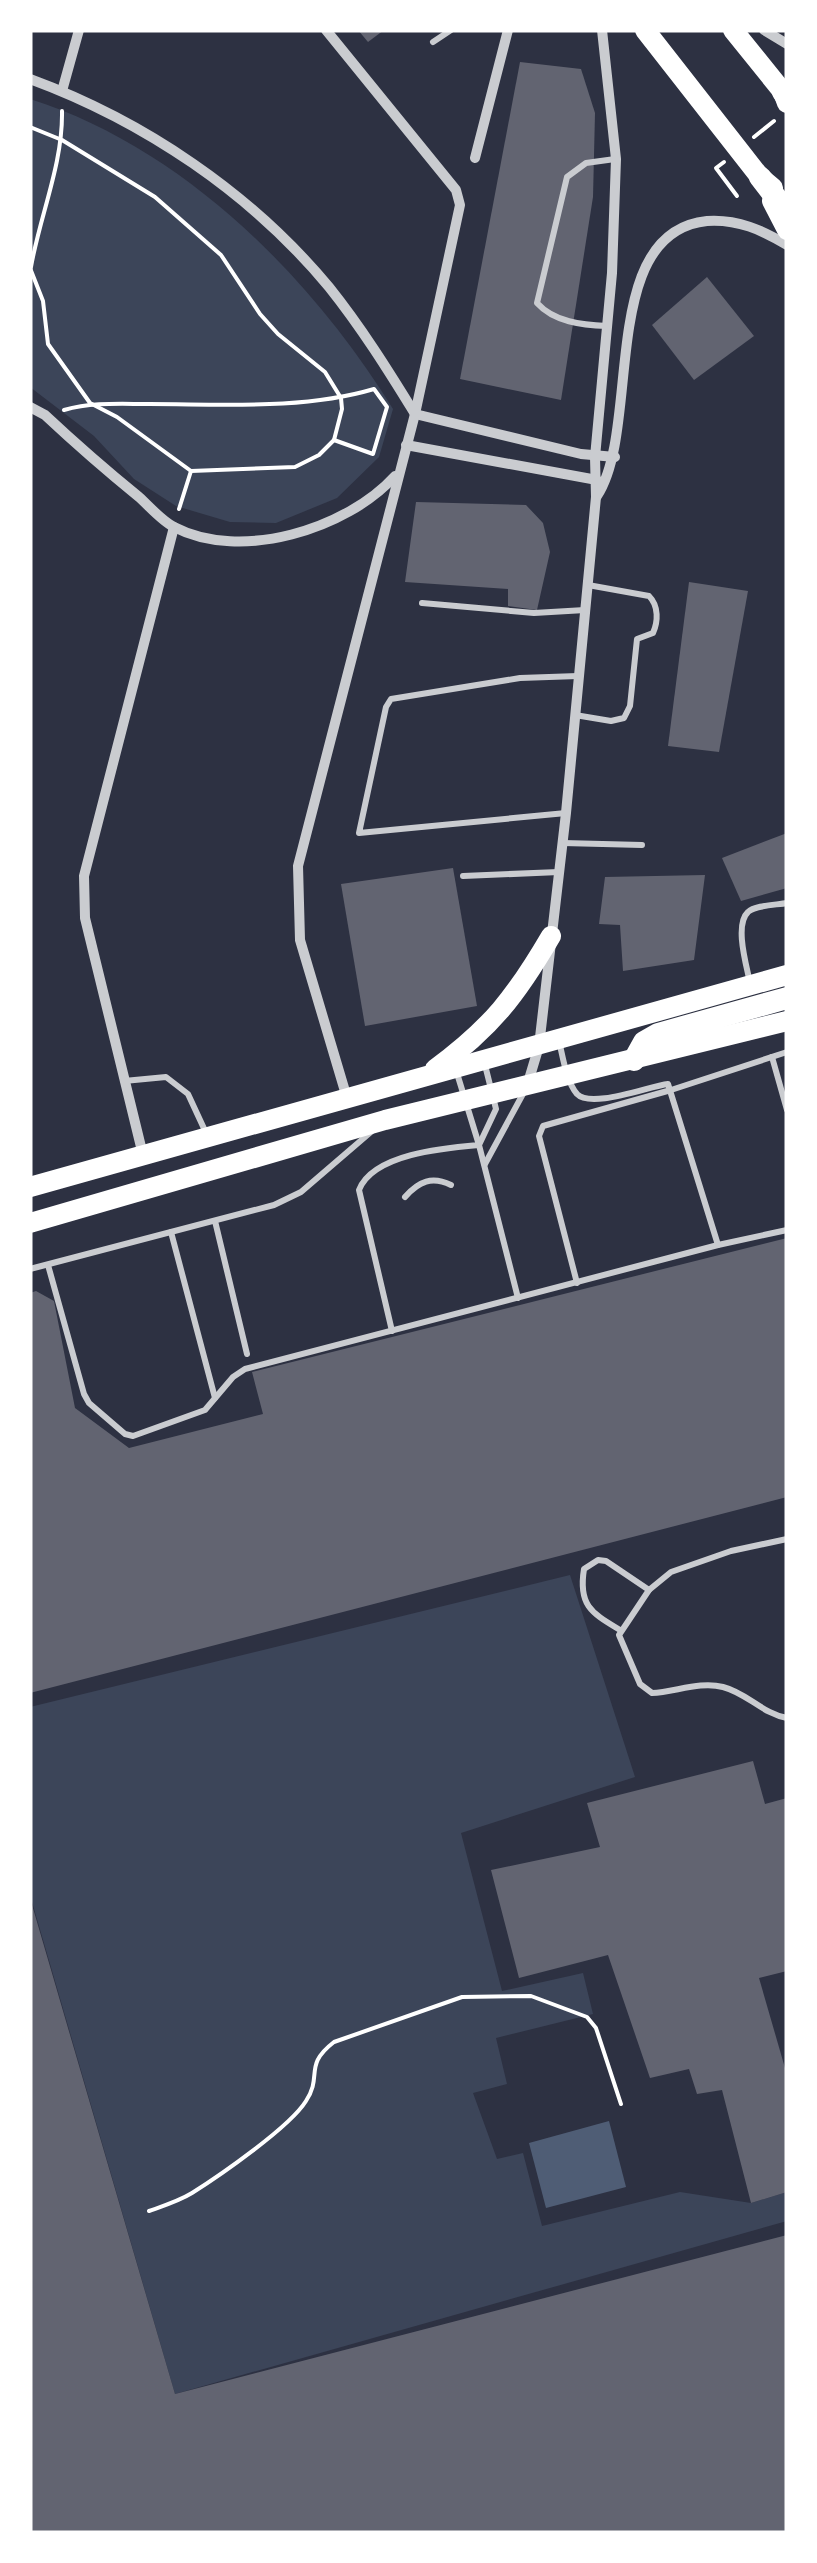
<svg xmlns="http://www.w3.org/2000/svg" width="817" height="2563" font-family="'Times New Roman',serif">
  <style>
    .green { fill: #3c4559 }
    .water { fill: #4f5d75 }
    .building { fill: #626471 }
    .lines { fill: none; stroke-linecap: round; stroke-linejoin: round }
    .path { stroke: #fff; stroke-width: 4 }
    .service { stroke: #caccd0; stroke-width: 6 }
    .minor { stroke: #caccd0; stroke-width: 10 }
    .secondary { stroke: #fff; stroke-width: 20 }
    .primary { stroke: #fff; stroke-width: 22 }
    .trunk { stroke: #fff; stroke-width: 22 }
  </style>
  <rect width="100%" height="100%" fill="#2d3142"/>
  <g class="green">
    <path d="M 30,99 C 182,147 311,276 393,409 L 379,457 L 337,498 L 276,523 L 230,522 L 176,506 L 134,479 L 94,436 L 30,387 Z"/>
    <polygon points="570,1575 635,1777 461,1833 502,1991 583,1973 593,2014 496,2038 507,2084 473,2093 497,2159 523,2153 542,2226 680,2192 751,2203 787,2192 787,2221 175,2394 30,1895 30,1707"/>
  </g>
  <polygon class="water" points="609,2121 626,2187 546,2208 529,2143"/>
  <g class="building">
    <polygon points="358,30 384,30 368,42"/>
    <polygon points="520,62 581,69 595,113 593,197 561,400 460,379"/>
    <polygon points="707,277 754,336 694,380 652,325"/>
    <polygon points="416,502 526,505 543,523 550,552 537,610 508,606 508,589 405,582"/>
    <polygon points="689,582 748,591 719,752 668,746"/>
    <polygon points="787,833 787,888 741,901 722,858"/>
    <polygon points="453,868 477,1006 365,1026 341,884"/>
    <polygon points="705,875 694,960 623,971 620,925 599,924 605,877"/>
    <polygon points="787,1238 787,1497 30,1693 30,1293 36,1291 54,1301 75,1408 129,1448 263,1414 252,1372"/>
    <polygon points="753,1761 765,1804 787,1798 787,1971 759,1978 787,2075 787,2192 751,2203 722,2090 697,2094 689,2069 650,2078 608,1955 519,1978 491,1870 600,1847 587,1803"/>
    <polygon points="30,1898 175,2394 787,2235 787,2533 30,2533"/>
  </g>
  <g class="lines">
    <g class="path">
      <polyline points="30,127 62,140 155,197 221,255 260,314 278,334 325,372 341,398 342,409 334,440 319,455 295,467 191,471 117,417 90,403 48,344 43,301 30,268"/>
      <polyline points="754,137 774,121"/>
      <polyline points="724,162 716,168 737,196"/>
      <path d="M 31,267 C 40,215 63,164 62,111"/>
      <path d="M 64,410 C 93,402 119,404 149,404 C 222,404 303,410 374,389 L 387,407 L 373,454 L 334,440"/>
      <polyline points="179,509 191,471"/>
      <path d="M 149,2211 C 163,2206 179,2201 192,2193 C 219,2176 290,2127 306,2101 C 323,2075 303,2066 334,2042 L 462,1997 L 531,1996 L 587,2017 L 596,2028 L 621,2104"/>
    </g>
    <g class="service">
      <polyline points="433,42 451,30"/>
      <path d="M 607,326 C 582,325 554,322 537,303 L 567,177 L 586,163 L 615,159"/>
      <polyline points="422,603 534,613 585,610"/>
      <path d="M 575,715 L 611,721 L 624,718 L 630,706 L 637,639 L 653,633 C 658,622 659,606 649,596 L 588,585"/>
      <polyline points="566,813 359,833 386,707 391,699 520,678 578,676"/>
      <polyline points="563,843 642,845"/>
      <polyline points="463,876 559,872"/>
      <path d="M 750,983 C 747,967 734,925 748,912 C 755,905 777,905 787,903"/>
      <path d="M 559,1041 C 563,1057 566,1081 577,1094 C 591,1109 649,1086 668,1084 L 718,1245"/>
      <polyline points="772,1057 787,1110"/>
      <polyline points="485,1065 496,1109 479,1145 518,1298"/>
      <polyline points="124,1081 166,1077 188,1094 207,1135"/>
      <polyline points="485,1164 524,1092"/>
      <path d="M 405,1197 C 419,1181 432,1176 451,1185"/>
      <polyline points="215,1221 247,1354"/>
      <polyline points="171,1232 215,1398"/>
      <polyline points="48,1265 84,1394 89,1403 125,1434 133,1436 205,1410 233,1377 245,1369 718,1245 787,1230"/>
      <polyline points="30,1269 274,1205 301,1192 372,1131"/>
      <polyline points="577,1283 539,1136 543,1126 671,1090 787,1052"/>
      <path d="M 392,1331 L 359,1190 C 373,1154 444,1148 479,1145 L 456,1070"/>
      <path d="M 787,1539 L 731,1551 L 671,1572 L 649,1590 L 619,1635 L 640,1684 L 652,1693 C 675,1692 700,1681 723,1687 C 747,1693 763,1714 787,1718"/>
      <path d="M 620,1630 C 592,1613 578,1606 584,1569 L 598,1560 L 606,1561 L 649,1590"/>
    </g>
    <g class="minor">
      <polyline points="326,30 456,190 460,205 415,414 298,866 300,940 347,1098"/>
      <polyline points="764,30 787,44"/>
      <path d="M 30,79 C 144,121 251,193 329,287 C 361,327 388,370 415,414 L 581,454 L 615,457"/>
      <polyline points="62,91 79,30"/>
      <polyline points="475,158 508,30"/>
      <path d="M 30,407 L 45,415 C 76,444 107,471 139,497 C 150,507 162,521 174,527 C 241,562 347,529 395,476"/>
      <polyline points="406,445 597,480"/>
      <path d="M 597,496 C 642,428 597,232 707,221 C 738,219 762,230 787,245"/>
      <polyline points="527,1086 539,1046 566,813 596,497 595,457 612,273 616,159 602,30"/>
      <polyline points="143,1155 85,918 84,876 174,527"/>
    </g>
    <g class="secondary">
      <polyline points="645,30 760,177 773,188"/>
      <polyline points="733,30 783,92 787,103"/>
      <polyline points="772,201 787,230"/>
      <path d="M 435,1069 C 491,1028 516,996 551,936"/>
      <polyline points="30,1187 787,975"/>
      <polyline points="30,1223 385,1120 787,1021"/>
    </g>
    <polyline class="primary" points="634,1060 644,1042 658,1034 787,998"/>
    <g class="trunk">
      <polyline points="783,92 787,98"/>
      <polyline points="760,177 787,212"/>
    </g>
  </g>
  <rect width="817" height="2563" fill="none" stroke="#ffffff" stroke-width="65"/>
</svg>
